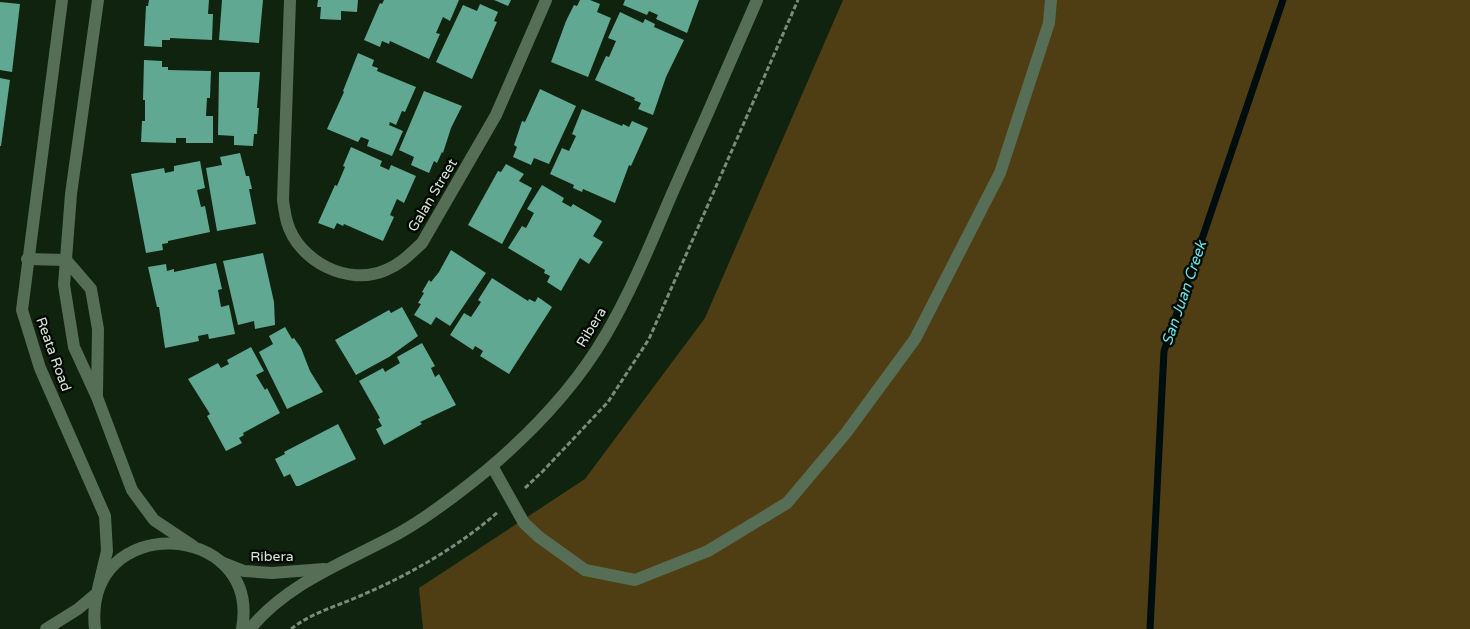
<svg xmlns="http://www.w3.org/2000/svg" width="1470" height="629" font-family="'Varela Round',sans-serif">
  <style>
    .green { fill: #4f3e14 }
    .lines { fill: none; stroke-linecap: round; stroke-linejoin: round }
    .stream { stroke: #000d0e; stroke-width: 7 }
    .building { fill: #60a891 }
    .path { stroke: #7b8b7b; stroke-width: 3; stroke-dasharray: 5 2.5; stroke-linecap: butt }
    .minor { stroke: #576e56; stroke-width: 12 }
    .labels { text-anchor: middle; stroke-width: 5; stroke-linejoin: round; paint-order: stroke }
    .street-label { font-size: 14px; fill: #d8e5d7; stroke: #030a03 }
    .water-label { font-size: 15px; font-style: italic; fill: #67e3ea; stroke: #030a03 }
  </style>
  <rect width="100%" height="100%" fill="#0f230f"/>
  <polygon class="green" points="843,0 1470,0 1470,629 423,629 419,588 585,479 705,318"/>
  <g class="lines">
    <polyline class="stream" points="1150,629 1164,351 1283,0"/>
  </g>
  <g class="building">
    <polygon points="149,0 209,0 208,14 213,14 212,40 170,38 170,40 162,40 162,47 144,46 146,6 148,6"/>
    <polygon points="222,0 263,0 259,43 219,40"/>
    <polygon points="318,0 358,0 357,12 341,11 341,20 320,19 321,7 317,7"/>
    <polygon points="384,0 459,0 450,21 443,17 436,33 440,34 429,59 390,41 389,44 382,41 380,47 364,40 380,3 382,4"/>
    <polygon points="494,0 511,0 508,6"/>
    <polygon points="580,0 590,0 600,4 597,12 611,18 588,77 551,62 566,21 574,5 577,6"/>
    <polygon points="625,0 699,0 687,33 656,19 658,15 649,11 647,15 623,5"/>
    <polygon points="0,2 20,4 12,72 0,70"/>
    <polygon points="480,4 498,12 494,21 497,22 472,79 436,62 463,5 477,11"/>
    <polygon points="620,12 643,23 645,19 655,24 654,27 684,40 666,77 653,115 638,109 641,103 634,100 635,98 595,80 606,56 609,57 616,41 608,38"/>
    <polygon points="358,53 374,60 372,66 378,68 377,71 416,87 405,112 402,111 396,125 390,122 389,125 403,131 392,156 367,146 369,140 361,137 358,142 327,129 344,92 343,91"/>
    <polygon points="144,60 162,61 162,67 168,67 168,70 211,71 210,98 207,98 206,116 213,116 213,143 186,143 186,138 176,138 176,143 141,142 142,121 145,121 145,100 143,100"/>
    <polygon points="219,72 260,72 257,108 259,108 257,134 254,134 253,146 234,145 234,136 218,135"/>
    <polygon points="0,78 10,80 1,146 0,146"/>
    <polygon points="540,89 576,106 549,164 534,158 531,165 513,157 517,147 514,145 522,121 525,122"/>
    <polygon points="424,91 462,106 451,128 443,153 442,152 437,163 434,161 429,173 411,165 414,157 399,150"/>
    <polygon points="582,109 622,126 623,124 629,127 632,121 648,128 631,166 629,165 615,203 583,189 582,192 573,188 574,185 550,174 562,148 569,151 576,136 572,134"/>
    <polygon points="351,147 382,161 380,166 389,170 391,165 416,176 404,203 397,199 390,215 394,217 383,241 344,224 343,226 337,223 334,229 318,223 335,185 337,186 345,167 343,166"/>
    <polygon points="240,153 246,176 249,176 252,189 249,189 256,224 217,231 206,168 222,165 220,157"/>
    <polygon points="200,161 205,188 197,190 201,207 205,206 210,232 168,241 168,243 162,244 163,250 146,253 131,174 164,168 165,173 174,171 174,166"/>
    <polygon points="506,164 524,174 519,181 532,188 502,244 468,225 498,171 501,172"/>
    <polygon points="542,185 564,198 562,202 571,207 573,204 602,221 593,236 603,242 589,264 580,258 561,291 547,282 550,276 544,273 545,270 508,248 522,226 526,228 534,213 527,209"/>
    <polygon points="451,250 486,273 450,326 436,317 431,325 414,315 421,304 418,303 424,293 422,292 429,280 431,282 439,272"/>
    <polygon points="263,253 274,302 275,325 255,329 254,321 238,325 223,261"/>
    <polygon points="216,263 222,289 218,290 221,307 229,305 235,334 209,339 208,334 198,336 199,341 165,348 159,307 157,307 148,267 166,264 167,271 174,269 174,272"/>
    <polygon points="492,278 528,301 529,299 535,302 538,297 552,307 509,374 480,356 483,351 475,346 473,350 450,335 464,313 471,317 481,302 478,300"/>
    <polygon points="402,307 418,336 389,357 356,375 335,340 389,310 391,313"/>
    <polygon points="285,327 292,339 294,338 301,348 310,371 323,392 287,409 259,352 273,344 269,336"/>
    <polygon points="422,343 435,366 431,368 435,377 439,374 456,405 420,422 422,424 384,445 376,429 382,426 378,419 380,418 359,381 383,368 385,372 400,363 397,357"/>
    <polygon points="251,347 264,371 256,375 265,390 267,388 280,413 243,433 244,435 239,438 242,443 226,451 207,416 210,414 188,379 218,363 221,368 229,364 227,360"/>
    <polygon points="338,424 356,459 299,486 296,486 290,474 284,477 275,459 285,454 284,452"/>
  </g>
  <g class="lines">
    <g class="path">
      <polyline points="525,488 543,471 608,402 649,339 798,0"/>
      <path d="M 291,629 C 313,612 335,607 360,596 C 409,575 458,547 498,512"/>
    </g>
    <g class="minor">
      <polyline points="62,0 22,310 40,368 105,516 107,551 98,589"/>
      <polyline points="98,0 71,194 64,285 74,347 97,397 132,490 154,520 193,546"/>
      <path d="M 290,0 L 283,200 C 284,207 285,215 287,222 C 298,261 348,287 386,270 C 401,264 410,254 422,243 L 496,115 L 546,0"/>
      <polyline points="27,259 66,260 91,289 98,329 97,394"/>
      <polyline points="492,466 524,523 539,537 585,570 635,580 708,551 787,503 846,433 915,339 1000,173 1049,23 1051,0"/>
      <polyline points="221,562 244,571 272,573 324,569"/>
      <polyline points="46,629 78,609 97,593"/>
      <path d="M 95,629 C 82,510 262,520 242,629"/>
      <path d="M 250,629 C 289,581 349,561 401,532 C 431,515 459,493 486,471 C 531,433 575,387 605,336 C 631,292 651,243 671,196 C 700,131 729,65 757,0"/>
    </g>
  </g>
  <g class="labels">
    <g class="street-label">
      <text transform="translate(432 195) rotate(-59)" y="5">Galan Street</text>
      <text transform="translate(591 327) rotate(-59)" y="5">Ribera</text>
      <text transform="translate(54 354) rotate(70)" y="5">Reata Road</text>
      <text x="272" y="561">Ribera</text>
    </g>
    <g class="water-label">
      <text transform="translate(1184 293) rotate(-71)" y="5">San Juan Creek</text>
    </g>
  </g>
</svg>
